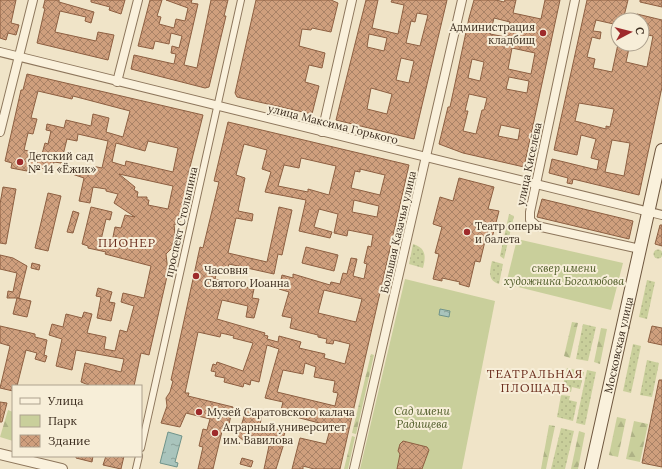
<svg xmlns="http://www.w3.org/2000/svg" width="662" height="469" font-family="Lora,serif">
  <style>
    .grass { fill: url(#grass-dots) }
    .forest { fill: url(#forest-firs) }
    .green { fill: #c9cf9b }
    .water { fill: url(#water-ripples); stroke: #6f938a }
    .building { fill: url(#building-cross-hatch); stroke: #8d5f41; fill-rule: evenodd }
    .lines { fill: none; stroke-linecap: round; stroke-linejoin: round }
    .pedestrian-casing { stroke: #8d765c; stroke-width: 8 }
    .minor-casing { stroke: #8d765c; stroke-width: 10 }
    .tertiary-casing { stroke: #8d765c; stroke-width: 12 }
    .secondary-casing { stroke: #6f573f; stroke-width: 14 }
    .pedestrian { stroke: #faf1dc; stroke-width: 6 }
    .minor { stroke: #faf1dc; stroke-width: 8 }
    .tertiary { stroke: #faf1dc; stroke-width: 10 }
    .secondary { stroke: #faf1dc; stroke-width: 12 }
    .poi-dot { fill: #9e2a2b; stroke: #f7eed8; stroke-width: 1.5 }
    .labels { text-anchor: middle; stroke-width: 4; stroke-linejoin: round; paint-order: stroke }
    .poi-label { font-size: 11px; fill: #3d2e20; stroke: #f7eed8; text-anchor: start }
    .street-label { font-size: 11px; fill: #3d2e20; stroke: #f7eed8 }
    .park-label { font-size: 11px; font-style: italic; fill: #4d5a26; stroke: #f7eed8 }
    .neighbourhood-label { font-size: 12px; letter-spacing: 1px; fill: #6b2e1e; stroke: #f7eed8 }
  </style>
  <defs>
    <pattern id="grass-dots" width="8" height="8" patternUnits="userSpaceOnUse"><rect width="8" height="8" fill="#c9cf9b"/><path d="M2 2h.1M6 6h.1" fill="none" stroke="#aeb285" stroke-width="1.8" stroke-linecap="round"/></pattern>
    <pattern id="forest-firs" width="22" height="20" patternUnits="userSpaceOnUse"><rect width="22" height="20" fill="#c9cf9b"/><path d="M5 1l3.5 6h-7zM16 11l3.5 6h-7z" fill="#aeb285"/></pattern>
    <pattern id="water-ripples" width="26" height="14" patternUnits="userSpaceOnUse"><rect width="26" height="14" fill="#a9c4bc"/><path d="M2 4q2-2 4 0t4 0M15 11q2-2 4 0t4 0" fill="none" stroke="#8ba098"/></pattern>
    <pattern id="building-cross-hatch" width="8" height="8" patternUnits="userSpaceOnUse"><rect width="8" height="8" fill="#cf9f7d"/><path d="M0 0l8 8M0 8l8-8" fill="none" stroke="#a98266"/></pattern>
  </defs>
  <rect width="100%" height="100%" fill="#f0e4c8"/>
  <g class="grass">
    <polygon points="509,214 514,216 504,259 500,256"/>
    <path d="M 413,244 C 426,248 426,256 423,268 L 409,264 Z"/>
    <circle cx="658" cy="254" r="4.5"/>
    <path d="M 492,261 L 503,264 L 499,284 C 487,280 490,271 492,261 Z"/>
    <polygon points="647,280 655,282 647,319 639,317"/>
    <polygon points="583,324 596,327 588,361 576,359"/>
    <polygon points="633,344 641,346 631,393 623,391"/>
    <polygon points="647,360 659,363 652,397 640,395"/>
    <polygon points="567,368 584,372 580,389 572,387 571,392 562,390"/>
    <polygon points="587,370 596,372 585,425 576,423"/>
    <polygon points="561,395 570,396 569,400 577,402 573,421 557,417"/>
    <polygon points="561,428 574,431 565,469 551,469"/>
  </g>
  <g class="forest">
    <polygon points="572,322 578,323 570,358 564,356"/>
    <polygon points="601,328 607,329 600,364 594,362"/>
    <polygon points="371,354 374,355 356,434 352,433"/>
    <polygon points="8,410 13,412 13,441 0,437"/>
    <polygon points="617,417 626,419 618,457 609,455"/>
    <polygon points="634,421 648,424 640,462 626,459"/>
    <polygon points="549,425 555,426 546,469 541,469"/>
    <polygon points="579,431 585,433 578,469 571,469"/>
    <polygon points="352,436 355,437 348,469 344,469"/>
  </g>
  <g class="green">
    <polygon points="517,239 623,263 611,310 506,284"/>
    <polygon points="405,279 495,301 462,469 360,469"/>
  </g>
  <g class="water">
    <polygon points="440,309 450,311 449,317 439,315"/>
    <polygon points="168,432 182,436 175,462 178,463 177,467 160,463"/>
  </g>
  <g class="building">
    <polygon points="0,0 16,0 11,23 19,25 16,35 8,33 6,40 0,38"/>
    <polygon points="45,0 59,0 59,2 94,12 91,23 85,21 86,17 60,11 55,32 96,41 98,32 114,35 108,60 37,43 45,8 43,8"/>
    <polygon points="91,0 125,0 121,14 109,10 110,7 91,2"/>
    <polygon points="150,0 162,0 157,16 161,17 159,24 174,28 176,19 185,21 188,8 166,0 192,0 191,3 198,4 184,65 197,68 211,0 228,0 224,16 226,16 209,87 205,88 131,69 134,55 174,64 176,54 171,53 172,46 179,48 182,36 171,33 169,44 155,41 153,49 138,46"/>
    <polygon points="256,0 331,0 338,3 331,32 312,28 311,30 302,29 299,46 325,53 322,68 309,65 305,82 319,86 312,114 237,97 235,93"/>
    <path d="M 366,0 L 378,0 L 372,28 L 398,34 L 404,5 L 391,2 L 392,0 L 447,0 L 414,139 L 336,120 ZM 417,13 L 428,15 L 420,46 L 406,43 L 411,21 L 415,22 ZM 369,34 L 387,38 L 384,51 L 367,47 ZM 401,58 L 414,61 L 409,83 L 396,80 ZM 371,88 L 392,94 L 387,114 L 367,109 Z"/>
    <path d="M 474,0 L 496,0 L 504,2 L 505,0 L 516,0 L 513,13 L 541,19 L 545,0 L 560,0 L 524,167 L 463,153 L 439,144 L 448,107 L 450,107 L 469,18 ZM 494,18 L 510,22 L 506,37 L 490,34 ZM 512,48 L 535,53 L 531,74 L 508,69 ZM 472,59 L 484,62 L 480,81 L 468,78 ZM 509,77 L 529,81 L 527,93 L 506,89 ZM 469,94 L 487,98 L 484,110 L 482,110 L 476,134 L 463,131 L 468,111 L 465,111 ZM 501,125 L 520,129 L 518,140 L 498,136 Z"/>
    <path d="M 587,0 L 628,0 L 623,20 L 618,20 L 618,25 L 596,20 L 593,31 L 601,32 L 600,39 L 592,37 L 587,57 L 595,59 L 593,68 L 612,72 L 618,44 L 630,44 L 626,62 L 647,67 L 653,36 L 642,34 L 642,20 L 636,20 L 637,14 L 662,20 L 662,87 L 639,195 L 573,179 L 572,184 L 567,183 L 568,178 L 549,173 L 552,159 L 597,170 L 599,160 L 591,158 L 596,139 L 581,135 L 577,155 L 554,150 ZM 579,103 L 614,109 L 610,127 L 606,126 L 606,129 L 575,121 ZM 612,140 L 630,143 L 624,176 L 605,172 Z"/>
    <polygon points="640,0 662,0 662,7 640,2"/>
    <path d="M 27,74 L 203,115 L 188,175 L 190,176 L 179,225 L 174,224 L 175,235 L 172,246 L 173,247 L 166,254 L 168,272 L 149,355 L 141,353 L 134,386 L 91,386 L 81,382 L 85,363 L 121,372 L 124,359 L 76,350 L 72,370 L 56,366 L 62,339 L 49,335 L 52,324 L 63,327 L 66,314 L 82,318 L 84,312 L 92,314 L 87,333 L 106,337 L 104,349 L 115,351 L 120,330 L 127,332 L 134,306 L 121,302 L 123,293 L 144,298 L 151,266 L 105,254 L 106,252 L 88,248 L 88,246 L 82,244 L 91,207 L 112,212 L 110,220 L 106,219 L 101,240 L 112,242 L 115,227 L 121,228 L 125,215 L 135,217 L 114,203 L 118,194 L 106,191 L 106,189 L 93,187 L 90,203 L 79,201 L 84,178 L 66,172 L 68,165 L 90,172 L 92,166 L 102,168 L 108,141 L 78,134 L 77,141 L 67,139 L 61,163 L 54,162 L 52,170 L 28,166 L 27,171 L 11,168 L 12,163 L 5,161 L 21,90 L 23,90 ZM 38,91 L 72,99 L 73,96 L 130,111 L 123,137 L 106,132 L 109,118 L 93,114 L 91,126 L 66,120 L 64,128 L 47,124 L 46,130 L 51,131 L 48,144 L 45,143 L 42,154 L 24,150 L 28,133 L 33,134 L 37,119 L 31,118 ZM 148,141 L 178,148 L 173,172 L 126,161 L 125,166 L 112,162 L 116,143 L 145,151 ZM 119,174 L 173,186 L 168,209 L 148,205 L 149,200 L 147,200 L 147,197 L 137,197 L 138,192 L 134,190 L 135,187 Z"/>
    <path d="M 228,122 L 409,165 L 340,469 L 314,469 L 303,466 L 303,469 L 292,469 L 300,438 L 326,444 L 331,426 L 288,415 L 289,412 L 281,410 L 283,402 L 265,398 L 279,349 L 267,345 L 259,382 L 251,380 L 250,385 L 244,383 L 243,387 L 224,382 L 225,378 L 215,376 L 216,372 L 211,371 L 213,364 L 216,365 L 217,362 L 243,371 L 253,343 L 233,338 L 234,336 L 221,333 L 220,337 L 198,332 L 185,393 L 189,393 L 188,396 L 233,407 L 229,424 L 224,423 L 213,469 L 198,469 L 203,447 L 199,446 L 203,429 L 207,430 L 210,419 L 186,413 L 180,427 L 161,423 L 167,406 L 166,398 L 170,392 L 173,381 L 171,380 L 200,247 L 203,248 L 219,182 L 214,181 ZM 244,144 L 267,150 L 262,169 L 271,172 L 265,192 L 306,200 L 299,231 L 330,238 L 332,232 L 314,227 L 319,209 L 338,214 L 334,233 L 347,236 L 348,230 L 373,235 L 371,247 L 368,246 L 364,263 L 367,264 L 364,279 L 353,276 L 357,259 L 351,258 L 347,274 L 343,273 L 340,284 L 331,282 L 330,285 L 293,274 L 293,278 L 282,275 L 279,289 L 289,292 L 282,316 L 292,318 L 290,328 L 318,335 L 318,337 L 327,339 L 326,343 L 333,344 L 334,340 L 350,344 L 345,364 L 324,358 L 325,354 L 299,348 L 301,342 L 279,336 L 278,342 L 267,339 L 268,336 L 264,335 L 265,333 L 217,319 L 222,300 L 248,306 L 246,317 L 254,318 L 259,299 L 252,298 L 254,289 L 215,279 L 218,267 L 227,270 L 229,264 L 274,274 L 278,254 L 282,255 L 292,210 L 279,207 L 267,262 L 228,253 L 236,218 L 252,221 L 253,214 L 238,211 L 245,178 L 236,175 ZM 301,158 L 336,166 L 329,195 L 308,189 L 308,192 L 278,186 L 284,165 L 299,168 ZM 360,169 L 385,175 L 380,195 L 351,188 L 355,171 L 360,172 ZM 354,200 L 379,206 L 377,217 L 352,212 ZM 324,290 L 362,299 L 356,322 L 318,313 ZM 305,363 L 316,367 L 314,377 L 335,381 L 333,392 L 338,393 L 335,406 L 277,392 L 283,370 L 303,374 Z"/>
    <polygon points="459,178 494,187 488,209 499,211 492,238 486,237 480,262 475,261 469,287 459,284 460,282 442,278 442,281 433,279 439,254 435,253 442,227 433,224 440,197 453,201"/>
    <polygon points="3,187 16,189 6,244 0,243 0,204"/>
    <polygon points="48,193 61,196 48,251 35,248"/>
    <polygon points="542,199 633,221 629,239 537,217"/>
    <polygon points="73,211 79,213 73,233 67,232"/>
    <polygon points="660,225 662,225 662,246 655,244"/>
    <polygon points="306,247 338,255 334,271 302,263"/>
    <polygon points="0,255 13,258 27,266 19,298 7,298 8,291 13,292 17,273 0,269"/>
    <polygon points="32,263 40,265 39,270 31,268"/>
    <polygon points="98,288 112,292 109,302 115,303 111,321 97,318 101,297 96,296"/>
    <polygon points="17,298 31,301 27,317 13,314"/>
    <polygon points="0,326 35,334 35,337 47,340 44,355 47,356 45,362 35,359 37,353 26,350 17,386 13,386 13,391 0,388 10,346 0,343"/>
    <polygon points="652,326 662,328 662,345 648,342"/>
    <polygon points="659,380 662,380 662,467 642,463"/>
    <polygon points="0,402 7,403 2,422 0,422"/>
    <polygon points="246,410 262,414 260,425 285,432 283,439 285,440 276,469 264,469 269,446 252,439 244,441 238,436"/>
    <polygon points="403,441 427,447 429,450 422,469 397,469 400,454 398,451 400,444"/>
    <polygon points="76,456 93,456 92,462 76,458"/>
    <polygon points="106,456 124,456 121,469 103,465"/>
    <polygon points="242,458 253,461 251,467 240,464"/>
  </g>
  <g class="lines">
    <g class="pedestrian-casing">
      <g id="pedestrian">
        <polyline points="141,448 241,0"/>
        <polyline points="136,469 139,456"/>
      </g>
    </g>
    <g class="minor-casing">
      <g id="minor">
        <polyline points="575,0 530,212 530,220 537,226 640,249"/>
        <polyline points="0,52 662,215"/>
        <polyline points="117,82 138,0"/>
        <polyline points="0,132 33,0"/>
        <polyline points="322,132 352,0"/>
        <polyline points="354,469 462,0"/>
      </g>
    </g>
    <g class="tertiary-casing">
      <polyline id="tertiary" points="0,454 62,469"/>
    </g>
    <g class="secondary-casing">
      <g id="secondary">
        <path id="s1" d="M 591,469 L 662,150"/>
      </g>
    </g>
    <use href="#pedestrian" class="pedestrian"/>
    <use href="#minor" class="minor"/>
    <use href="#tertiary" class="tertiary"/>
    <use href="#secondary" class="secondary"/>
  </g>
  <g class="poi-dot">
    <circle cx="543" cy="33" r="4"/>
    <circle cx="20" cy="162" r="4"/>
    <circle cx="467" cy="232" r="4"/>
    <circle cx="196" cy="276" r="4"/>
    <circle cx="199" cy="412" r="4"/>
    <circle cx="215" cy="433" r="4"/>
  </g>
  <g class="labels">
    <g class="poi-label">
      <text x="535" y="31" text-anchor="end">Администрация<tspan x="535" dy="13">кладбищ</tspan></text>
      <text x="28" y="160">Детский сад<tspan x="28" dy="13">№ 14 «Ёжик»</tspan></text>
      <text x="475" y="230">Театр оперы<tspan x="475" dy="13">и балета</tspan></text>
      <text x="204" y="274">Часовня<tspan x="204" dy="13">Святого Иоанна</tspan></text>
      <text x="207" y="416">Музей Саратовского калача</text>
      <text x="223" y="431">Аграрный университет<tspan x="223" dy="13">им. Вавилова</tspan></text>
    </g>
    <g class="street-label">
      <text transform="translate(333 124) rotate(14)" y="4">улица Максима Горького</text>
      <text transform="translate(529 164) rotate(-78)" y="4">улица Киселёва</text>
      <text transform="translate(181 222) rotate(-77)" y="4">проспект Столыпина</text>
      <text transform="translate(398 232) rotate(-77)" y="4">Большая Казачья улица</text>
      <text dy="4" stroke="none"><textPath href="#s1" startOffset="127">Московская улица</textPath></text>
    </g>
    <g class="park-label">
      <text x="564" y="272">сквер имени<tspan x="564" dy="13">художника Боголюбова</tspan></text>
      <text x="422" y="415">Сад имени<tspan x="422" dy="13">Радищева</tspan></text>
    </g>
    <g class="neighbourhood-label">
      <text x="127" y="247">ПИОНЕР</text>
      <text x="535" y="378">ТЕАТРАЛЬНАЯ<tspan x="535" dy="14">ПЛОЩАДЬ</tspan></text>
    </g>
  </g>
  <rect x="12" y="385" width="130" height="72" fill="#f7eed8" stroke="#ada18e"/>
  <rect x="20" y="398" width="20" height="6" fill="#faf1dc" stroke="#ada18e"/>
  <text x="48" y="405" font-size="12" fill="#3d2e20">Улица</text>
  <rect x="20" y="415" width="20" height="12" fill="#c9cf9b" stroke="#ada18e"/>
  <text x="48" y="425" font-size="12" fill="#3d2e20">Парк</text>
  <rect x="20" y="435" width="20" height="12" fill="url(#building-cross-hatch)" stroke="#ada18e"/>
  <text x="48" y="445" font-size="12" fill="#3d2e20">Здание</text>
  <g transform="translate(630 32) rotate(83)"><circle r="19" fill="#f7eed8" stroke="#ada18e"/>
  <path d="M0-3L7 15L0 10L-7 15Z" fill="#9e2a2b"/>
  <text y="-6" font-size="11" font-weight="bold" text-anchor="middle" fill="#3d2e20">С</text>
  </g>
</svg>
